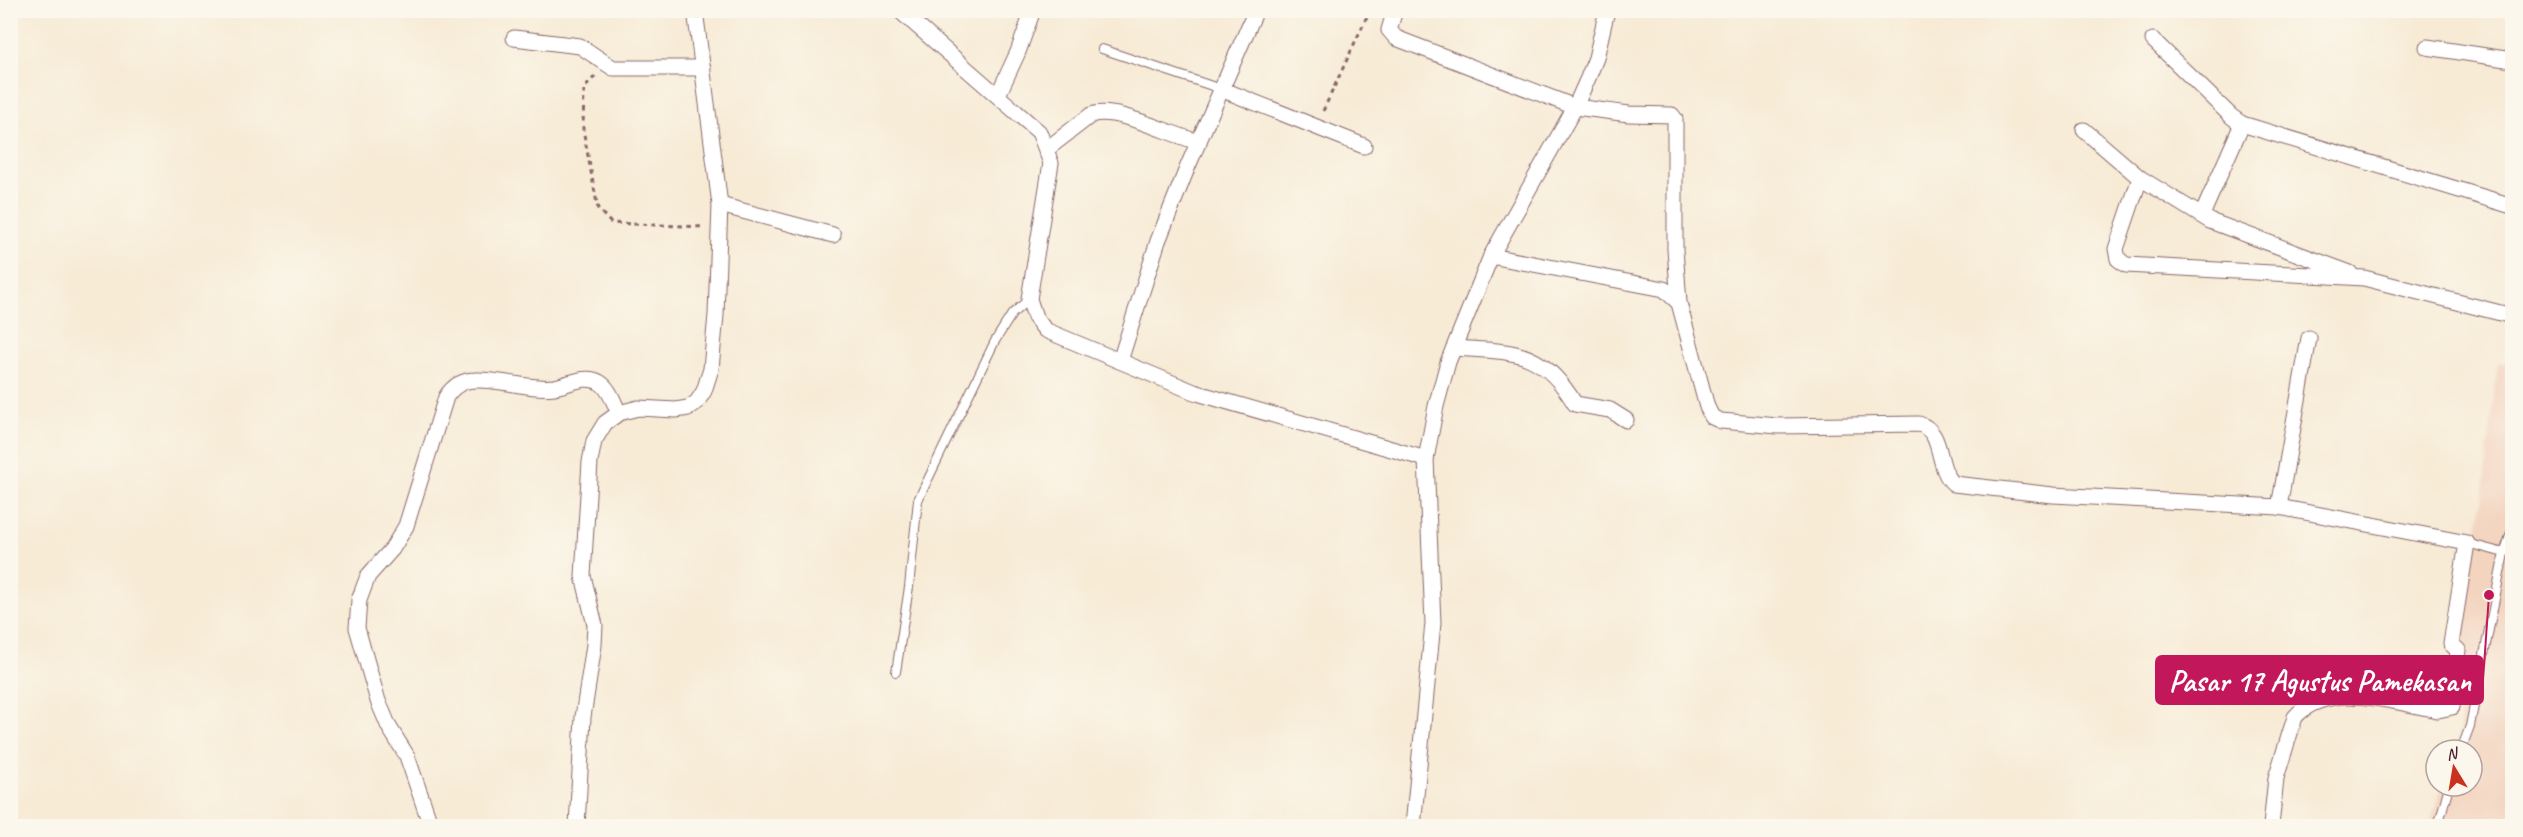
<svg xmlns="http://www.w3.org/2000/svg" width="2523" height="837" font-family="Caveat,sans-serif">
  <style>
    .built { fill: #f3d4bf }
    .lines { fill: none; stroke-linecap: round; stroke-linejoin: round }
    .lane-casing { stroke: #876667; stroke-width: 10 }
    .street-casing { stroke: #876667; stroke-width: 17 }
    .path { stroke: #876667; stroke-width: 3; stroke-dasharray: 4.5 4.5; stroke-linecap: butt }
    .lane { stroke: #fff; stroke-width: 8 }
    .street { stroke: #fff; stroke-width: 15 }
    .leader { fill: none; stroke: #c2185b; stroke-width: 2 }
    .callout-dot { fill: #c2185b; stroke: #fbf7ec; stroke-width: 2 }
    .callout { fill: #c2185b; stroke: #c2185b; stroke-width: 2 }
    .callout-label { font-size: 30px; text-anchor: middle; font-weight: bold; fill: #fff }
  </style>
  <rect width="100%" height="100%" fill="#fbf7ec"/>
  <filter id="ink" filterUnits="userSpaceOnUse"><feTurbulence type="fractalNoise" baseFrequency=".0167" numOctaves="2"/><feDisplacementMap in="SourceGraphic" scale="12" xChannelSelector="R" yChannelSelector="G"/><feConvolveMatrix kernelMatrix="1 2 1 2 8 2 1 2 1" color-interpolation-filters="sRGB"/></filter>
  <filter id="wash" filterUnits="userSpaceOnUse"><feTurbulence type="fractalNoise" baseFrequency=".008" numOctaves="4" result="noise"/><feDisplacementMap in="SourceGraphic" scale="24" xChannelSelector="R" yChannelSelector="G"/><feGaussianBlur stdDeviation="1.35" result="paint"/><feColorMatrix in="noise" values="0 0 0 0 0 0 0 0 0 0 0 0 0 0 0 0 0 1.4 0 .05"/><feComposite in="paint" operator="in"/></filter>
  <g filter="url(#wash)">
    <rect width="100%" height="100%" fill="#f7ebd6"/>
    <polygon class="built" points="2498,363 2512,363 2512,826 2429,826 2442,786 2472,786 2472,750 2454,750 2459,737 2464,646 2456,641 2482,502"/>
  </g>
  <g filter="url(#ink)">
    <g class="lines">
      <g class="lane-casing">
        <g id="lane">
          <polyline points="1102,49 1221,89"/>
          <polyline points="2504,553 2512,530"/>
          <polyline points="896,672 909,587 918,500 995,341 1012,314 1029,299"/>
          <polyline points="2461,750 2470,726 2504,553 2467,543"/>
          <polyline points="2438,826 2449,786"/>
        </g>
      </g>
      <g class="street-casing">
        <g id="street">
          <polyline points="899,10 1039,132 1051,163 1029,299 1035,317 1045,330 1194,392 1426,459"/>
          <polyline points="1395,10 1389,30 1396,38 1575,107 1629,114 1672,115 1675,119 1675,249 1679,303"/>
          <polyline points="514,38 580,46 613,68 703,68"/>
          <polyline points="2153,40 2232,117 2242,124 2512,206"/>
          <polyline points="2427,47 2512,60"/>
          <polyline points="1221,89 1364,146"/>
          <polyline points="998,95 1018,52 1033,10"/>
          <polyline points="2084,130 2140,178 2210,221 2350,273"/>
          <path d="M 1047,149 L 1091,115 C 1116,106 1170,135 1199,142"/>
          <polyline points="2140,178 2116,249 2118,259 2126,265 2364,278 2512,316"/>
          <polyline points="720,205 833,235"/>
          <polyline points="2202,215 2242,124"/>
          <path d="M 1491,256 L 1664,289 L 1679,303 L 1707,407 L 1712,417 L 1721,421 L 1778,426 L 1919,424 C 1945,432 1935,468 1954,484 L 2053,495 L 2279,507 L 2467,543 L 2451,644 L 2458,650 L 2452,707 L 2438,710 C 2395,703 2329,679 2295,717 L 2276,778 L 2271,826"/>
          <path d="M 1454,348 C 1513,352 1542,348 1575,404 L 1610,410 L 1626,420"/>
          <polyline points="1120,361 1158,241 1188,166 1256,10"/>
          <polyline points="2279,507 2309,338"/>
          <path d="M 431,826 L 407,756 L 389,727 L 378,701 L 357,628 L 359,600 L 368,576 L 392,549 L 406,526 L 446,397 C 453,386 463,380 476,380 C 502,379 528,390 554,387 C 568,385 585,374 599,382 C 609,387 614,403 619,413"/>
          <polyline points="577,826 583,717 594,645 595,625 583,576 590,462 594,441 605,423 619,413 638,408 676,410 688,408 697,402 704,391 711,369 716,315 720,205 695,10"/>
          <polyline points="1413,826 1433,623 1426,459 1436,406 1448,362 1491,256 1575,107 1588,78 1596,58 1607,10"/>
        </g>
      </g>
      <g class="path">
        <polyline points="595,76 584,89 583,129 598,209 611,223 705,227"/>
        <polyline points="1323,111 1370,10"/>
      </g>
      <use href="#lane" class="lane"/>
      <use href="#street" class="street"/>
    </g>
  </g>
  <path class="leader" d="M2489 595L2483 680"/>
  <circle class="callout-dot" cx="2489" cy="595" r="6"/>
  <rect class="callout" x="2156" y="656" width="327" height="48" rx="6"/>
  <g class="callout-label">
    <text x="2320" y="691">Pasar 17 Agustus Pamekasan</text>
  </g>
  <rect width="2523" height="837" fill="none" stroke="#fbf7ec" stroke-width="36"/>
  <g transform="translate(2454 768) rotate(349)"><circle r="28" fill="#fbf7ec" stroke="#b4a19f" stroke-width="1.5"/>
  <path d="M0-4.5L10 22L0 15L-10 22Z" fill="#c8321e"/>
  <text y="-9" font-size="16" font-weight="bold" text-anchor="middle" fill="#4a1f2b">N</text>
  </g>
</svg>
